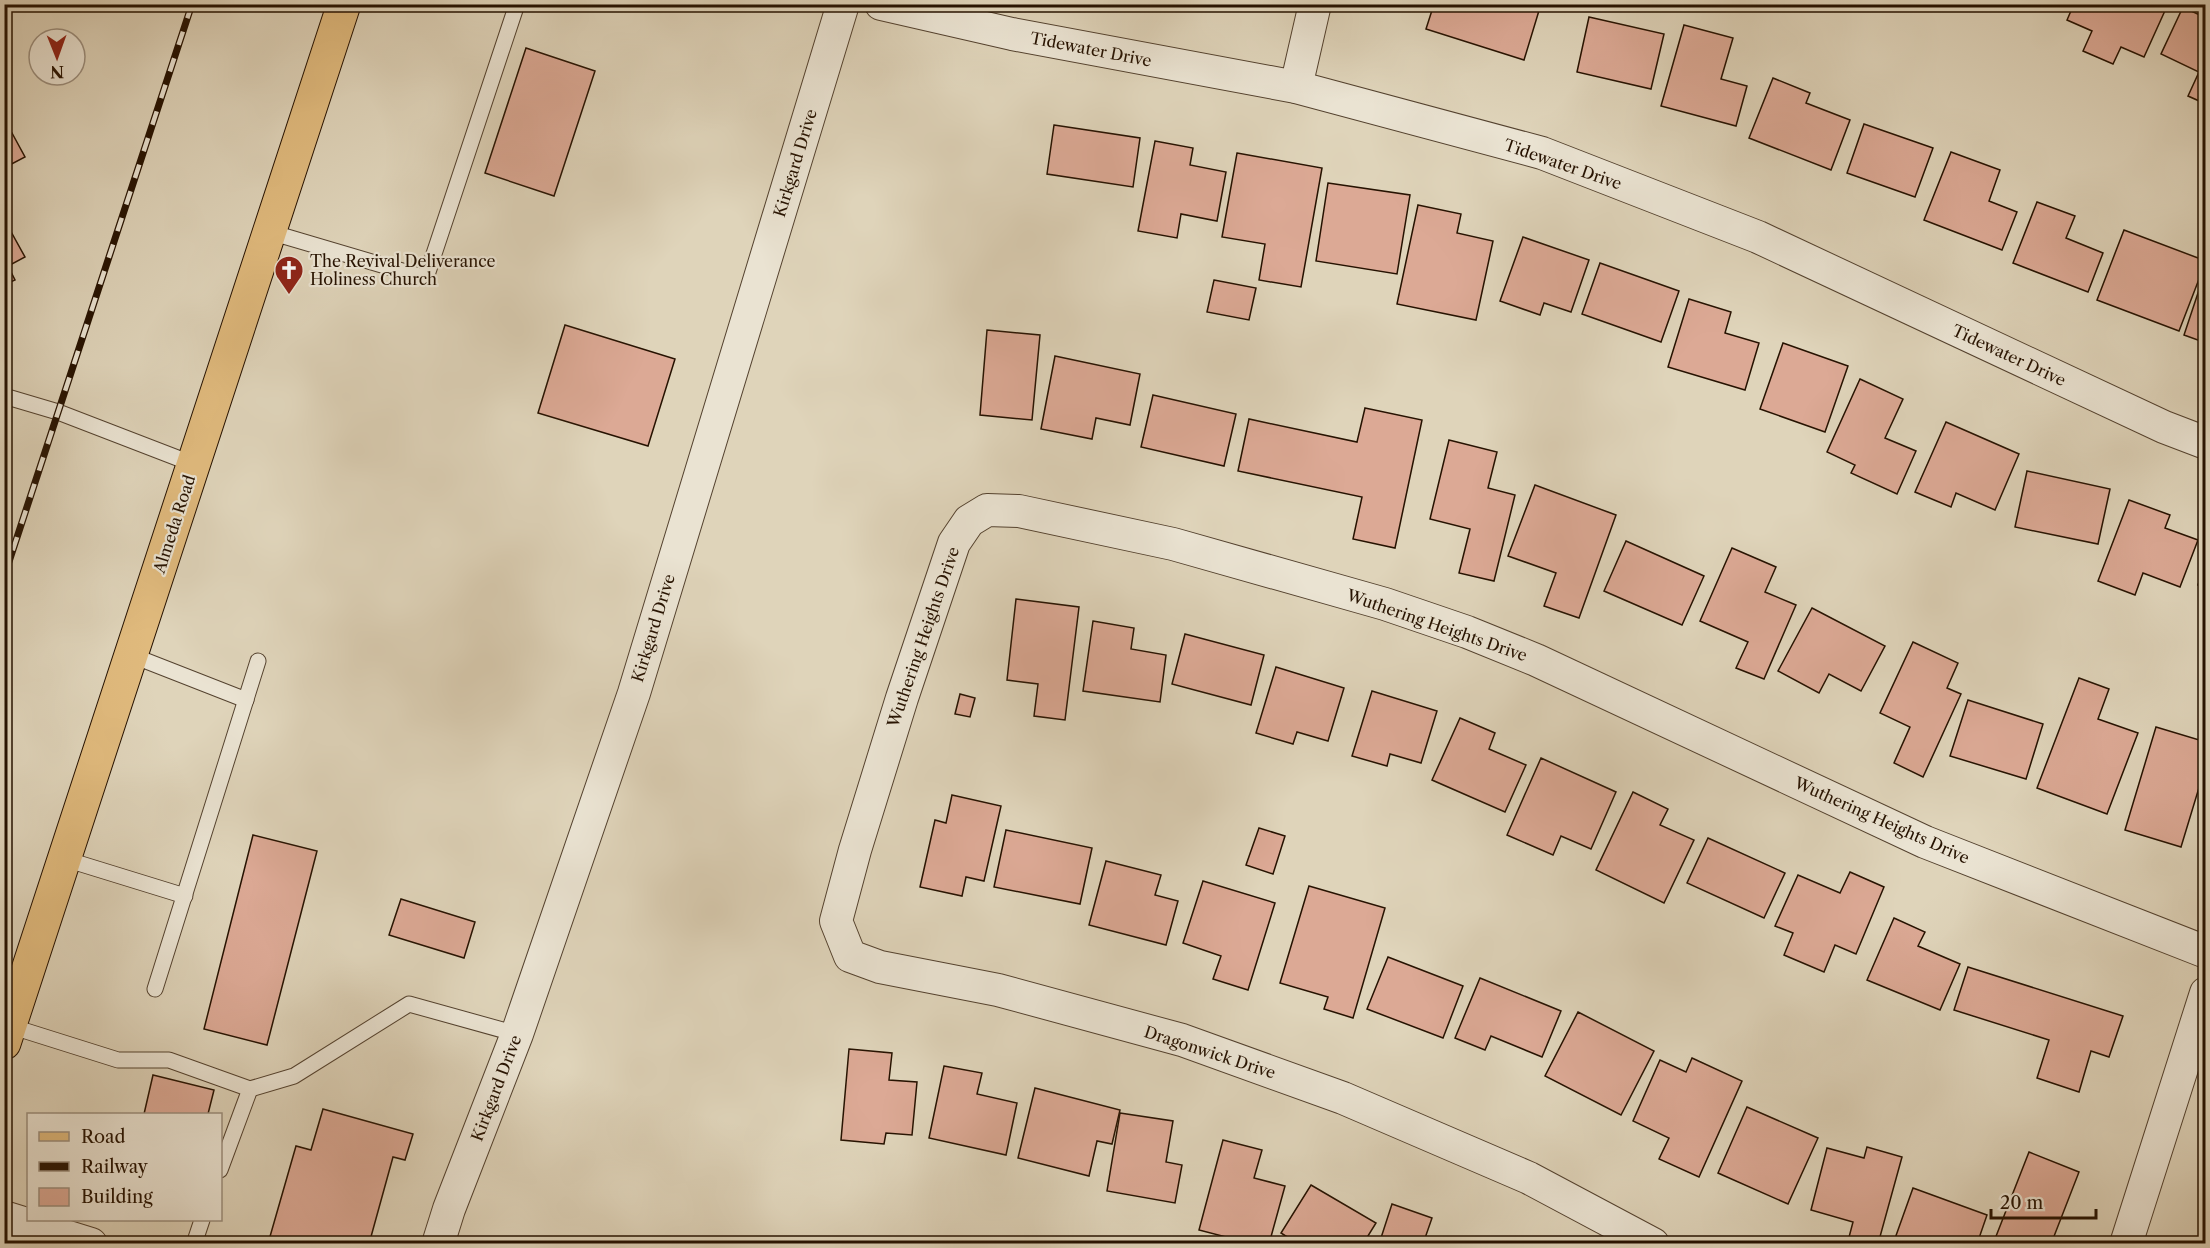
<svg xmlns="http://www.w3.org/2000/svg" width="2210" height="1248" font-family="'Libre Caslon Text',serif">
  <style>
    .building { fill: #dca995; stroke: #261201; stroke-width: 1.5 }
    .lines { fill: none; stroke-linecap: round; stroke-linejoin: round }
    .service-casing { stroke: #54422f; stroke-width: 17 }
    .minor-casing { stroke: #54422f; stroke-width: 34 }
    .primary-casing { stroke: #261201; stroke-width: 35 }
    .service { stroke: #eae3d2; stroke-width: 15 }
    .minor { stroke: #eae3d2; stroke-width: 32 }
    .primary { stroke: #e0ba7d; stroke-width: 33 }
    .rail-casing { stroke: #261201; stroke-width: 7 }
    .rail { stroke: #eae3d2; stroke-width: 4.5; stroke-dasharray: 14; stroke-linecap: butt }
    .labels { text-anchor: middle; stroke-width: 4.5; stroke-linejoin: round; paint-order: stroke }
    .street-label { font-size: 16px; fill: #261201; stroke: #eae3d2 }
    .poi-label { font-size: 16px; fill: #261201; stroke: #eae3d2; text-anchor: start }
  </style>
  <rect width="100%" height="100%" fill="#dfd4ba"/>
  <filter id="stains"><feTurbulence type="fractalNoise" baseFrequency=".00333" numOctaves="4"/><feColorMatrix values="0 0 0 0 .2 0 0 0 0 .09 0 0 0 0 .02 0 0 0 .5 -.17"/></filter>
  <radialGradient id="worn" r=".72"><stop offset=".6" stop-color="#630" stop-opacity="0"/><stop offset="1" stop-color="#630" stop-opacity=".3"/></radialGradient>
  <g class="building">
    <polygon points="1434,4 1541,4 1524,60 1426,29"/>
    <polygon points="2038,4 2064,4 2063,10"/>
    <polygon points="2074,4 2168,4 2144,57 2121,47 2113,64 2083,51 2092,31 2067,20"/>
    <polygon points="2183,7 2206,18 2206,104 2188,96 2199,72 2161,54"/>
    <polygon points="1589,17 1664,34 1651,89 1577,72"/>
    <polygon points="1684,25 1733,38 1721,79 1747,86 1736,126 1661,106"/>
    <polygon points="526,48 595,71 554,196 485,173"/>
    <polygon points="1773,78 1810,93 1806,103 1850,120 1831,170 1749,138"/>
    <polygon points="1864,124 1933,148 1915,197 1847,173"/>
    <polygon points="1054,125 1140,138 1133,187 1047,174"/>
    <polygon points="12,133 25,157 4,168 4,137"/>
    <polygon points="1155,141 1193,148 1190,165 1226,172 1217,221 1181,214 1177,238 1138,231"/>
    <polygon points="1951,152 2000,170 1989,201 2017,212 2002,250 1924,220"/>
    <polygon points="1237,153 1322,168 1301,287 1259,280 1265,244 1222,237"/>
    <polygon points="1328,183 1410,195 1397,274 1316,261"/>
    <polygon points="2037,202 2075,216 2066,238 2103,253 2088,292 2013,263"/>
    <polygon points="1418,205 1461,214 1457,233 1493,241 1476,320 1397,304"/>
    <polygon points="4,219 25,257 8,266 15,280 4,285"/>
    <polygon points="2124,230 2206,261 2179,331 2097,300"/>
    <polygon points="1523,237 1589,260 1571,312 1544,303 1540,315 1500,301"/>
    <polygon points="1600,263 1679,291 1661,342 1582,314"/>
    <polygon points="1214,280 1256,288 1249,320 1207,312"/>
    <polygon points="2202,281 2206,282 2206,343 2184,335"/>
    <polygon points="1689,299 1731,312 1725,333 1759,343 1745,390 1668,367"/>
    <polygon points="565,325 675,359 648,446 538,413"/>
    <polygon points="987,330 1040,335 1032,420 980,415"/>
    <polygon points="1783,343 1848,366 1825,432 1760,409"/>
    <polygon points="1055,356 1140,374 1130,425 1096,418 1092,439 1041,429"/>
    <polygon points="1860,379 1903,399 1885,438 1916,451 1897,494 1851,473 1855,465 1827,452"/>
    <polygon points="1153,395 1236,414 1224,466 1141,447"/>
    <polygon points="1365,408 1422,420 1395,548 1353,539 1362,497 1238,471 1249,419 1357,442"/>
    <polygon points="1946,422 2019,454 1995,510 1956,493 1951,507 1915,492"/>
    <polygon points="1449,440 1497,452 1488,488 1515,495 1494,581 1459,573 1470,529 1430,519"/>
    <polygon points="2027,471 2110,489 2098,544 2015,527"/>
    <polygon points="1535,485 1616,515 1579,618 1544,606 1556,573 1508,556"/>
    <polygon points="2129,500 2170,515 2165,528 2198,540 2180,587 2143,573 2135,595 2098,581"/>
    <polygon points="1626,541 1704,576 1682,625 1604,591"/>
    <polygon points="1732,548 1776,567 1765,592 1796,605 1764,679 1736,668 1748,642 1700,621"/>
    <polygon points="2206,559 2206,587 2198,585"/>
    <polygon points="1016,599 1079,607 1065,720 1034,716 1038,684 1007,680"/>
    <polygon points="1812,608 1885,646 1861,691 1829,674 1819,693 1778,671"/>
    <polygon points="1093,621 1134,628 1131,649 1166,655 1160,702 1083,691"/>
    <polygon points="1185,634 1264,655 1251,705 1172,684"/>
    <polygon points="1913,642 1958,663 1947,688 1961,694 1923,777 1894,763 1910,727 1880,713"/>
    <polygon points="1276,667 1344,688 1328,741 1297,732 1293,744 1256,733"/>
    <polygon points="2079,678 2109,689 2098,719 2138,733 2107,814 2037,788"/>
    <polygon points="1372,691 1437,711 1421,763 1390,754 1387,766 1352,756"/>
    <polygon points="960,694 975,698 970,717 955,714"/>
    <polygon points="1968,700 2043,724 2026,779 1950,756"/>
    <polygon points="1460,718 1495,733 1489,749 1526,765 1505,812 1432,780"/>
    <polygon points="2156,727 2206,742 2206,782 2201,781 2181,847 2125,830"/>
    <polygon points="1541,758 1616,792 1591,849 1561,836 1553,855 1507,835"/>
    <polygon points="1633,792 1668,809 1660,825 1694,840 1664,903 1596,870"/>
    <polygon points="952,795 1001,806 984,881 966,877 962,896 920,887 935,820 946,823"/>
    <polygon points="1259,828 1285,836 1273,874 1246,865"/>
    <polygon points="1006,830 1092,848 1080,904 994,887"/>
    <polygon points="253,835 317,851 267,1045 204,1029"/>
    <polygon points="1708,838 1785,873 1764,918 1687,883"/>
    <polygon points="1106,861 1161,875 1155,895 1178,901 1166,945 1089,925"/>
    <polygon points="1850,872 1884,887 1856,954 1835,945 1824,972 1784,955 1793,933 1775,926 1798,875 1840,893"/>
    <polygon points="1203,881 1275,903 1248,990 1213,979 1221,956 1183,943"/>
    <polygon points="1309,886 1385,908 1353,1018 1324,1009 1328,997 1280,983"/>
    <polygon points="401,899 475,922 464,958 389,935"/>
    <polygon points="1894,918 1925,932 1918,946 1960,964 1940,1010 1867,980"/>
    <polygon points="1388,957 1463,986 1443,1038 1367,1009"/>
    <polygon points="1968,967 2123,1016 2109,1057 2091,1051 2079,1092 2037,1078 2049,1040 1954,1010"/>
    <polygon points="1480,978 1561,1011 1542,1057 1491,1036 1485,1050 1455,1038"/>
    <polygon points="1578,1012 1654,1051 1621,1115 1545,1076"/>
    <polygon points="849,1049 892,1053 889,1080 917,1082 912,1135 886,1133 884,1144 841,1140"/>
    <polygon points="1692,1058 1742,1081 1699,1177 1659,1159 1669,1138 1633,1121 1660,1060 1686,1072"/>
    <polygon points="944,1066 982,1073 977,1094 1017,1103 1006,1155 929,1138"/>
    <polygon points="153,1075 214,1090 208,1114 144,1114"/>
    <polygon points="1035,1088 1120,1110 1112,1144 1097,1141 1089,1176 1018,1158"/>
    <polygon points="1747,1107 1818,1138 1788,1204 1718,1173"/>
    <polygon points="323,1109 413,1134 405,1160 393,1157 369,1244 281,1244 269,1240 296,1146 311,1150"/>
    <polygon points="1120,1113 1173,1121 1166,1162 1182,1165 1175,1203 1107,1191"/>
    <polygon points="1223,1140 1262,1150 1254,1178 1285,1186 1269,1244 1229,1244 1230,1238 1199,1230"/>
    <polygon points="1867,1147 1902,1157 1878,1244 1857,1244 1848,1241 1853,1222 1811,1210 1827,1148 1864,1158"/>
    <polygon points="2029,1152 2079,1172 2051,1244 1993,1244"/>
    <polygon points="1311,1185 1376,1223 1363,1244 1298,1244 1281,1233"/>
    <polygon points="1913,1188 1987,1215 1977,1244 1893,1244"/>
    <polygon points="1392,1204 1432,1218 1424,1241 1432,1244 1379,1244"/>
  </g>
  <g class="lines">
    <g class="service-casing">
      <g id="service">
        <polyline points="270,232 426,278 517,4"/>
        <polyline points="4,396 58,412 193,464"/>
        <polyline points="131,655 246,700"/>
        <polyline points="65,859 185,896"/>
        <polyline points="155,989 258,661"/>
        <polyline points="10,1026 118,1060 169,1060 250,1089 220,1170"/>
        <polyline points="250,1089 294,1076 409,1004 517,1034"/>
        <polyline points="194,1244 202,1220"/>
      </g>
    </g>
    <g class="minor-casing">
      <g id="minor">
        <polyline points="881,4 1012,34 1296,87 1542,153 1758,237 2164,427 2206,443"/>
        <polyline points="1296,87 1315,4"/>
        <polyline points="4,1217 91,1244"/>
        <polyline points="438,1244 449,1209 517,1034 634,693 843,4"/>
        <polyline points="1653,1244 1529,1178 1343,1098 1182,1040 998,990 880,967 850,956 836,921 855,850 902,698 954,543 969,521 987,510 1019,511 1173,544 1385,604 1467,632 1536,660 1925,842 2206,952"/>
        <polyline points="2126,1244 2206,993"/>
      </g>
    </g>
    <g class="primary-casing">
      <polyline id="primary" points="4,1043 344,4"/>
    </g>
    <use href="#service" class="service"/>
    <use href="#minor" class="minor"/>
    <use href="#primary" class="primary"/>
    <g class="rail-casing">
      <polyline id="rail" points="4,577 192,4"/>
    </g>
    <use href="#rail" class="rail"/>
  </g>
  <defs>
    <g id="church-pin" transform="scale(1.5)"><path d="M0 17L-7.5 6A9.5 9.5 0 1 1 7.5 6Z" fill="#8f2418" stroke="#eae3d2"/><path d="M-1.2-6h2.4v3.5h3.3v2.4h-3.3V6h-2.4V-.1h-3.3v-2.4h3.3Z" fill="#fff"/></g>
  </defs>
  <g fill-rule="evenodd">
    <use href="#church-pin" x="289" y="270"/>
  </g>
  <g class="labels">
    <g class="street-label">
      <text transform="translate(1091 49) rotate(11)" y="6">Tidewater Drive</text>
      <text transform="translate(795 163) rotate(-73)" y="6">Kirkgard Drive</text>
      <text transform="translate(1563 164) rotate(19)" y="6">Tidewater Drive</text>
      <text transform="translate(2009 355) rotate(25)" y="6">Tidewater Drive</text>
      <text transform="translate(174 524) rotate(-72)" y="6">Almeda Road</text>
      <text transform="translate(1437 625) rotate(19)" y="6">Wuthering Heights Drive</text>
      <text transform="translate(653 628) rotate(-73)" y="6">Kirkgard Drive</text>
      <text transform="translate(923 637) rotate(-71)" y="6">Wuthering Heights Drive</text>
      <text transform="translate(1882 820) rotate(24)" y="6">Wuthering Heights Drive</text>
      <text transform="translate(1210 1052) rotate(18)" y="6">Dragonwick Drive</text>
      <text transform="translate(496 1088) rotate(-69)" y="6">Kirkgard Drive</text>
    </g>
    <g class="poi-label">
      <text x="310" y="267">The Revival Deliverance<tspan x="310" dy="18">Holiness Church</tspan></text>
    </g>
  </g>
  <rect width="2210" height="1248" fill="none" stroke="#dfd4ba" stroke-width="24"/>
  <rect x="6" y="6" width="2198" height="1236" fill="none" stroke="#261201" stroke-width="3"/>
  <rect x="12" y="12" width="2186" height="1224" fill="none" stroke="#261201" stroke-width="1.5"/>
  <rect x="27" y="1113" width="195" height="108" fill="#eae3d2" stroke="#9c8f7e" stroke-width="1.5"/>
  <rect x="39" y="1132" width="30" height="9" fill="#e0ba7d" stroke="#9c8f7e" stroke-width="1.5"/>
  <text x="81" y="1143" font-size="18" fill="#261201">Road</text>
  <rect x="39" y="1162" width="30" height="9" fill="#261201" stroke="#9c8f7e" stroke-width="1.5"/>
  <text x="81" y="1173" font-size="18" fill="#261201">Railway</text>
  <rect x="39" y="1188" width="30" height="18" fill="#dca995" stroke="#9c8f7e" stroke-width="1.5"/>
  <text x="81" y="1203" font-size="18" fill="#261201">Building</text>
  <g transform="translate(57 57) rotate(179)"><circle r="28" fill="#eae3d2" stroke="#9c8f7e" stroke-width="1.5"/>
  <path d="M0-4.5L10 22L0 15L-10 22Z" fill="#8f2418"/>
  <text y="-9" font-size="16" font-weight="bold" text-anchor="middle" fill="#261201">N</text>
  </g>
  <path d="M1991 1209v9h105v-9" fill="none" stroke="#261201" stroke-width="3"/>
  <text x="2000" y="1209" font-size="18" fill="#261201" stroke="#eae3d2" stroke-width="4.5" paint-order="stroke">20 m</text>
  <rect width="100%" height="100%" filter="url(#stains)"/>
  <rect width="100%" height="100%" fill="url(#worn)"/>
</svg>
